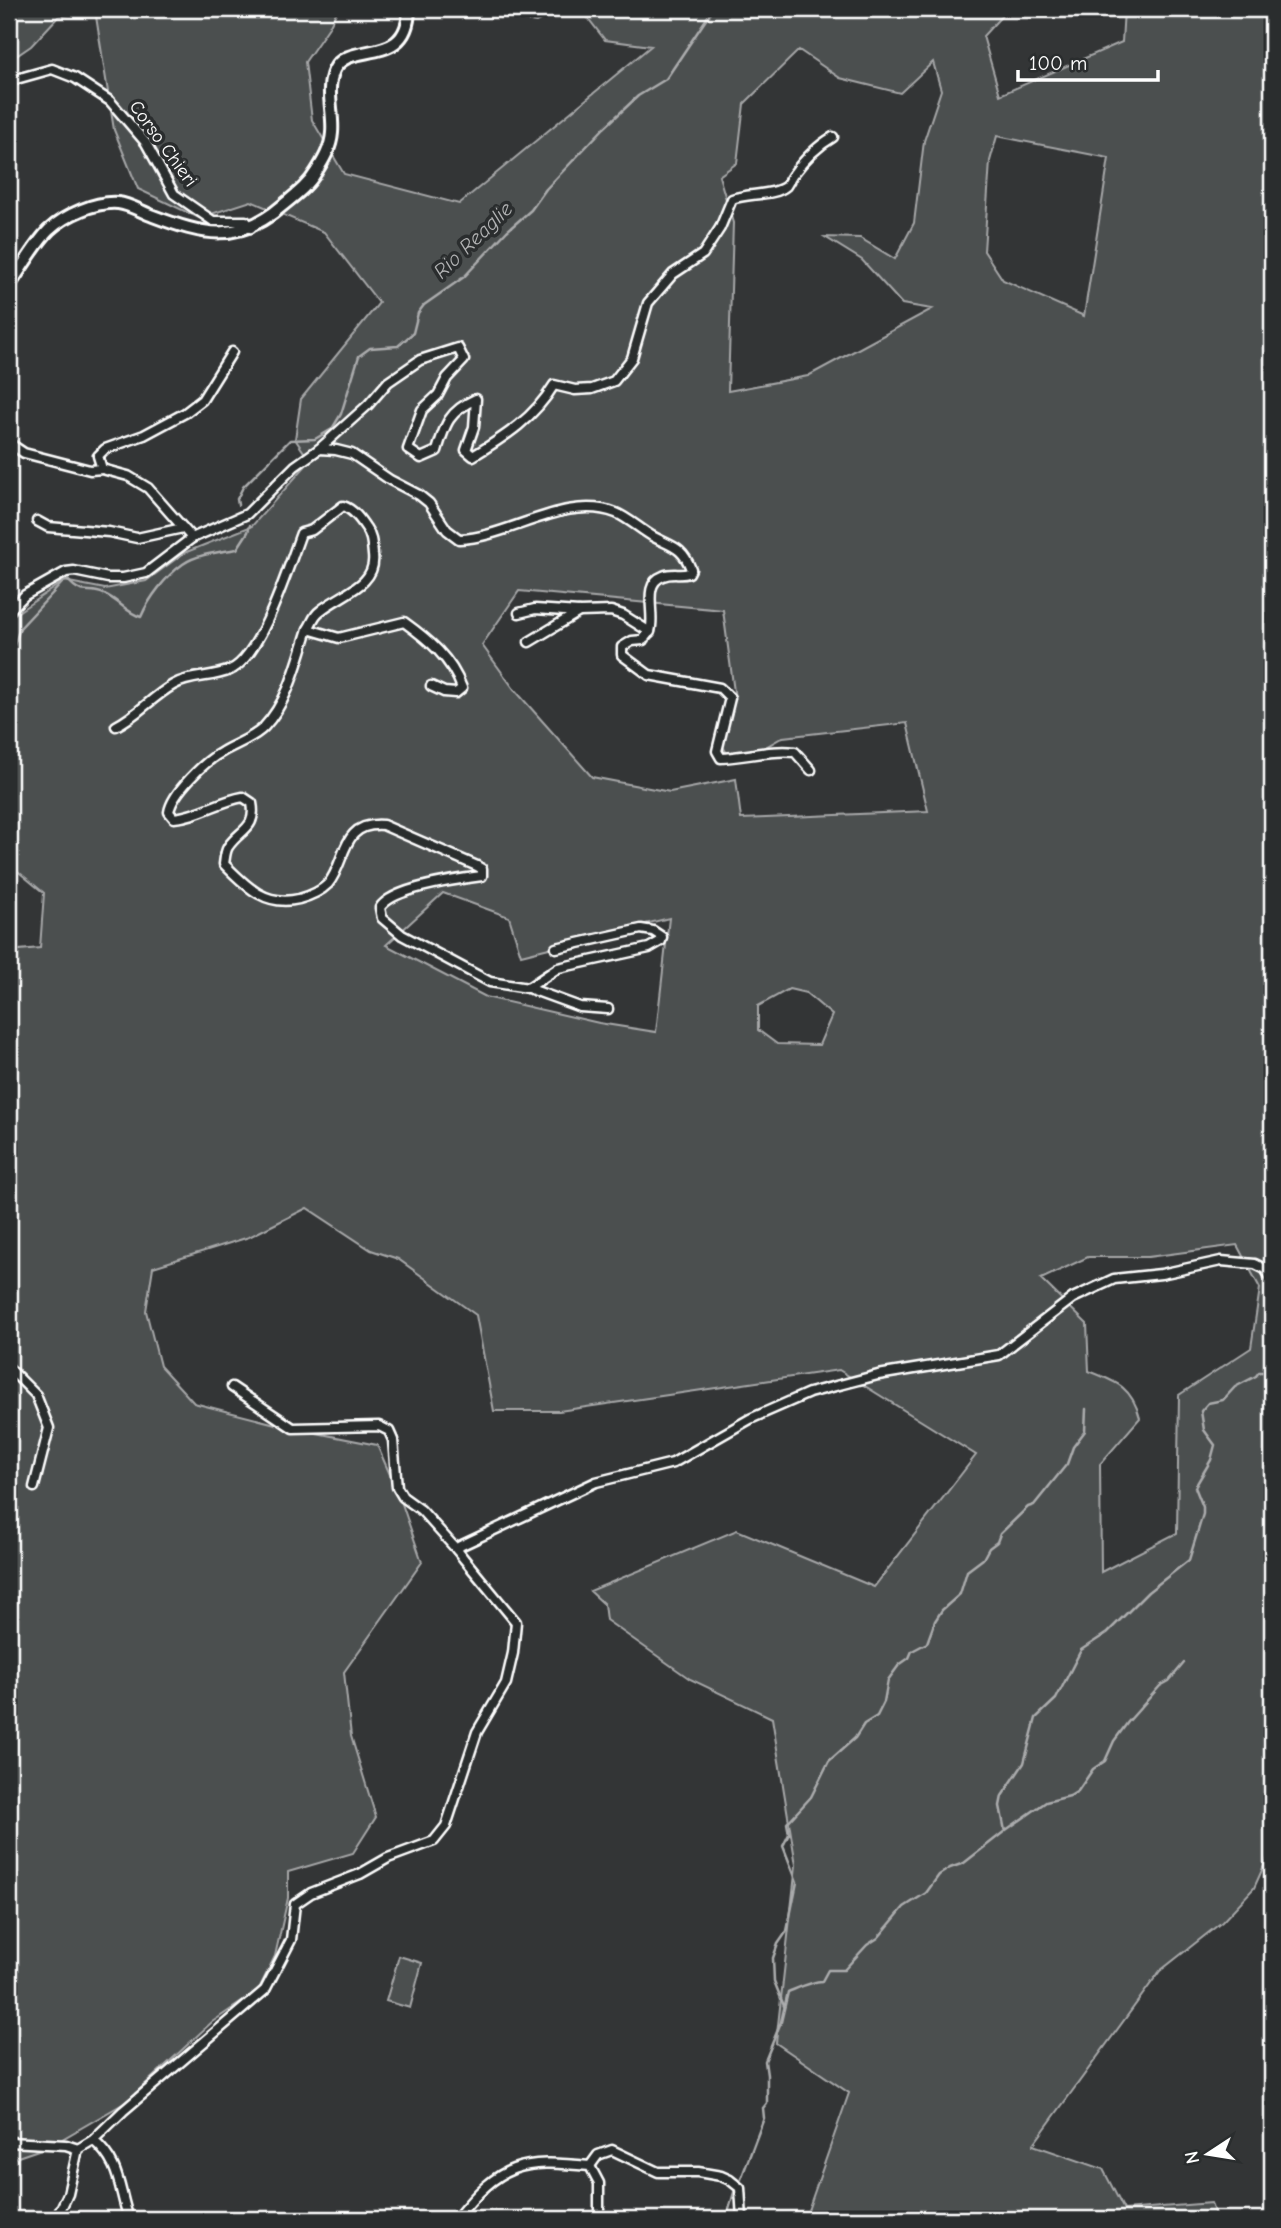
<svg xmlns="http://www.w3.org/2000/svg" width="1281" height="2228" font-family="'Comic Neue',sans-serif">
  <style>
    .green { fill: #4c4f50; stroke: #a6a7a8; stroke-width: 2; fill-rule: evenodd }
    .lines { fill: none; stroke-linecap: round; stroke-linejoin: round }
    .stream { stroke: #abacad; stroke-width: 2.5 }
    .street-casing { stroke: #fff; stroke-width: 13 }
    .secondary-casing { stroke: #fff; stroke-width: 16 }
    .street { stroke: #2a2d2e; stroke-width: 8 }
    .secondary { stroke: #2a2d2e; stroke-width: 10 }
    .labels { text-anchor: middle; stroke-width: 7; stroke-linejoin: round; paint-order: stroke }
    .street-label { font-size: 19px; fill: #fff; stroke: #2a2d2e }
    .water-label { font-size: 21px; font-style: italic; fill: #b2b3b4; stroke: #2a2d2e }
  </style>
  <rect width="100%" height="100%" fill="#333536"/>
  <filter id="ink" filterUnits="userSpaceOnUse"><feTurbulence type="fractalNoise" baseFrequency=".0143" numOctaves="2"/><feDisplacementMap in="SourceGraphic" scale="14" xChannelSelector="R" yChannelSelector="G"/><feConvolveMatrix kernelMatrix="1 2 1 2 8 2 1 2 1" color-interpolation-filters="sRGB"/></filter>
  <g filter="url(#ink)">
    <g class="green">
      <path d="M 9,9 L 338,9 L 329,27 L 305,62 L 312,120 L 344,174 L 459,204 L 651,46 L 605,40 L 581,9 L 1008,9 L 983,36 L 1000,95 L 1122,42 L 1124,9 L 1272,9 L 1272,1848 L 1254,1888 L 1222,1922 L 1160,1971 L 1033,2145 L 1103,2169 L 1124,2210 L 1211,2203 L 1216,2219 L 805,2219 L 849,2093 L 776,2043 L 796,1865 L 772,1718 L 690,1679 L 606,1620 L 604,1604 L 590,1591 L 737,1530 L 874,1587 L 976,1455 L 839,1370 L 559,1411 L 494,1411 L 476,1315 L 398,1259 L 371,1250 L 307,1208 L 249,1237 L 153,1267 L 146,1311 L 160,1366 L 194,1403 L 291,1428 L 377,1445 L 399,1495 L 422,1562 L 344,1672 L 351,1736 L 376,1817 L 353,1853 L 288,1872 L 288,1898 L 275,1956 L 258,1991 L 212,2022 L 126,2102 L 50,2146 L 9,2160 L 9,951 L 40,948 L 44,893 L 9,864 L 9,618 L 64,581 L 105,589 L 146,581 L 184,553 L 252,526 L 310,461 L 295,439 L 301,399 L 379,303 L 324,232 L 251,201 L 199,218 L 138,189 L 114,130 L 95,10 L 58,17 L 31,46 L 9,61 ZM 799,50 L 840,78 L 900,93 L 933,62 L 941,90 L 924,141 L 914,223 L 895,259 L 860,238 L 825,237 L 862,260 L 902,304 L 932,309 L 808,376 L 728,391 L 733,223 L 719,176 L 737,163 L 744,104 ZM 997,136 L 1109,158 L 1084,316 L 1003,280 L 984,251 L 990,161 ZM 519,591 L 723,610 L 735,699 L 722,745 L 728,755 L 762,749 L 783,737 L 907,723 L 928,811 L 741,819 L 736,779 L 670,792 L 592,777 L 514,689 L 482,645 ZM 443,893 L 509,917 L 521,955 L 669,918 L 656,1032 L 599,1023 L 486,997 L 386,945 ZM 789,989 L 806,993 L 832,1015 L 819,1045 L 777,1044 L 758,1030 L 758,1006 ZM 1237,1245 L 1260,1288 L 1251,1348 L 1179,1395 L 1177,1533 L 1101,1572 L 1100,1464 L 1140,1418 C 1132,1387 1117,1382 1089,1371 L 1087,1324 L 1041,1279 L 1088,1257 L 1148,1257 Z"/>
      <polygon points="471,9 563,9 536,22 471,12"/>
      <polygon points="399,1956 422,1963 410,2008 386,2001"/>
    </g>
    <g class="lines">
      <g class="stream">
        <polyline points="238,505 237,499 243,487 290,440 315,439 332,429 341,414 359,356 370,348 398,346 413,333 418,313 424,305 464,277 507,231 531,210 546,189 604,128 638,96 666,79 713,9"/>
        <path d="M 9,660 L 20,628 L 63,582 L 68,580 C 82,597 89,587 104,594 C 119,600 126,613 141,617 C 149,598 166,576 183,564 C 197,554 220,552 237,549 L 248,532 L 250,525"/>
        <polyline points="1006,1830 1046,1802 1070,1796 1078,1791 1093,1769 1105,1761 1114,1741 1128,1722 1160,1686 1169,1681 1184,1663"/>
        <polyline points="784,2006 774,1981 773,1958 778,1944 787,1931 797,1882 783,1846 789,1834 787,1823 811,1797 829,1761 855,1738 864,1724 877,1716 884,1702 888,1680 899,1665 909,1658 912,1651 927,1643 935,1621 942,1610 960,1594 967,1571 983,1559 989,1548 997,1542 1000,1534 1028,1507 1034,1505 1067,1464 1073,1447 1085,1431 1086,1409"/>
        <polyline points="705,2219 712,2219"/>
        <path d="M 722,2219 L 728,2213 L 735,2189 L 741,2179 L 764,2118 L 763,2108 L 767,2103 L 767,2075 L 765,2061 L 781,2022 L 788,1992 C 798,1988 813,1981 822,1981 L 828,1970 L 844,1970 L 867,1945 L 878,1938 L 904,1907 L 926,1893 L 939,1875 L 950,1868 L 964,1863 L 1005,1831 L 1000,1806 L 1002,1796 L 1024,1763 L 1036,1718 L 1056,1699 L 1081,1650 L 1107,1633 L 1148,1592 L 1189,1560 L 1203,1514 L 1203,1507 L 1195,1487 L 1211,1460 L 1215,1445 L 1204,1430 L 1201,1411 L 1208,1403 L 1223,1400 L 1235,1387 L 1256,1376 L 1259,1372 L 1270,1372"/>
      </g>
      <g class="street-casing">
        <g id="street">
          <polyline points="9,81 52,69 75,78 110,101 146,143 174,194 213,221 246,221 251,228"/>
          <polyline points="9,443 24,453 90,470 102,469"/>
          <path d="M 319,449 L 336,450 L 352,454 L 390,480 L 419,495 L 429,503 L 447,530 L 459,539 C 509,538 566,493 616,513 C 628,518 640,529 652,536 C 672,547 682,546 691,569 L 689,573 C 680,576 673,572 663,576 C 641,584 656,615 650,631 C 650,632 643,639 643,640 L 632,641 L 622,647 L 622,655 L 649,675 L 720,688 L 730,698 L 717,751 L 721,758 C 746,757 771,749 795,752 L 811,770"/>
          <polyline points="37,521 48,527 109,532 137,538 183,528"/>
          <polyline points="192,538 148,488 128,476 102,469 98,456 105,449 144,435 185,413 202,400 232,352"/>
          <path d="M 9,611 L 25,595 L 66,572 L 74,571 L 108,578 L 123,578 L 146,573 L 192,538 L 247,514 L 295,466 L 319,449 L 368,405 L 388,382 L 420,360 L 458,348 L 464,360 L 447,378 L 438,395 L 422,410 L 408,449 L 421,458 L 437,451 C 445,424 449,411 476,399 L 474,427 L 466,450 L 473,456 C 506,436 534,418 554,385 L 575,390 L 592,389 L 614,381 L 632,358 L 648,303 L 673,274 L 703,254 L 720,228 L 732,199 C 747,193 775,196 786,186 C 788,183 790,179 792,176 C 803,161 817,146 833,137"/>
          <polyline points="519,613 535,609 579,612 611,611 623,615 650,632"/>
          <path d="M 308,629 C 297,663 289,700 264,727 C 254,738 235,744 222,752 C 205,761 172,793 169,812 L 174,818 C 199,816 219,801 243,797 L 252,803 C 257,829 240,829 228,847 C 225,852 225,858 224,864 C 246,886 265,907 299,899 C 310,896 320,892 328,884 C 347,861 340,822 383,825 L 477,866 L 482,869 L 482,876 C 459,879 391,888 380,908 L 382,918 L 402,935 L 490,982 L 528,988 L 558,968 L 649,948 L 661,941 L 662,937 L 653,931 L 641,929 L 556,948"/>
          <polyline points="529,642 579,612"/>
          <path d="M 116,726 C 138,715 152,697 173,685 C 190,675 212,678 230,670 C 261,657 289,565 301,533 L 312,530 L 343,506 C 353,509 360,519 366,528 C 372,536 372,545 373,555 C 377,586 340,594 320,611 C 314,615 312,623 308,629 L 339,638 L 404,622 C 429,640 451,658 462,688 L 456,693 L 444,692 L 431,686"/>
          <polyline points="528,988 580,1007 608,1009"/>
          <polyline points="9,1368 36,1395 49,1428 34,1487"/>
          <polyline points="232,1387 293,1428 379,1426 389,1431 393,1440 397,1487 403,1497 421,1510 457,1550"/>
          <path d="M 93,2140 C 121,2164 118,2187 129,2219"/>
          <polyline points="9,2142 66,2145 78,2149"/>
          <polyline points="590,2166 598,2155 612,2150 658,2172 698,2172 721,2176 730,2180 740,2188 742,2219"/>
          <polyline points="56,2219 68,2194 78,2149 93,2140 123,2111 265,1990 291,1940 295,1904 311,1893 360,1874 388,1858 434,1841 446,1826 477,1732 506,1683 513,1653 516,1622 464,1559 457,1550 460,1546 596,1482 673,1463 750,1419 809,1393 878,1375 999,1355 1073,1298 1114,1279 1161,1274 1221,1261 1255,1264 1265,1269 1272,1279"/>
          <path d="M 456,2219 C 501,2163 520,2159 590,2166 L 599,2183 L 599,2219"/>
        </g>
      </g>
      <g class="secondary-casing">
        <path id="secondary" d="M 9,286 C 21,269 35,244 49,230 C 65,215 96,201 118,203 C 129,204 142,212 153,216 C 203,235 238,244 282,206 C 294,196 308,186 316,172 C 323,161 331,148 332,133 C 334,113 325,90 334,70 C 348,39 408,69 409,9"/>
      </g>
      <use href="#street" class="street"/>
      <use href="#secondary" class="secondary"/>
    </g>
  </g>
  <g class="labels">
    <g class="street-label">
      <text transform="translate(164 143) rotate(54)" y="7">Corso Chieri</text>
    </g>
    <g class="water-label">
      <text transform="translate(473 240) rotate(-44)" y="7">Rio Reaglie</text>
    </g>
  </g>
  <rect width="1281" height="2228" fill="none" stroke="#2a2d2e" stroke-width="35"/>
  <rect x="18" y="18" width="1246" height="2193" fill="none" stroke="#fff" stroke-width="2.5" filter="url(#ink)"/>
  <g transform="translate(1208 2154) rotate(258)" stroke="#2a2d2e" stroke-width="5" paint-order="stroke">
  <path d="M0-5L12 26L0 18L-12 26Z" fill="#ffffff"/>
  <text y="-10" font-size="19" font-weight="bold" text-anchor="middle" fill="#ffffff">N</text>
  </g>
  <path d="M1018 70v10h140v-10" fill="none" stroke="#ffffff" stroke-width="3.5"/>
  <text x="1029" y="70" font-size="21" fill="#ffffff" stroke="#2a2d2e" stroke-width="5" paint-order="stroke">100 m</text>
</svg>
